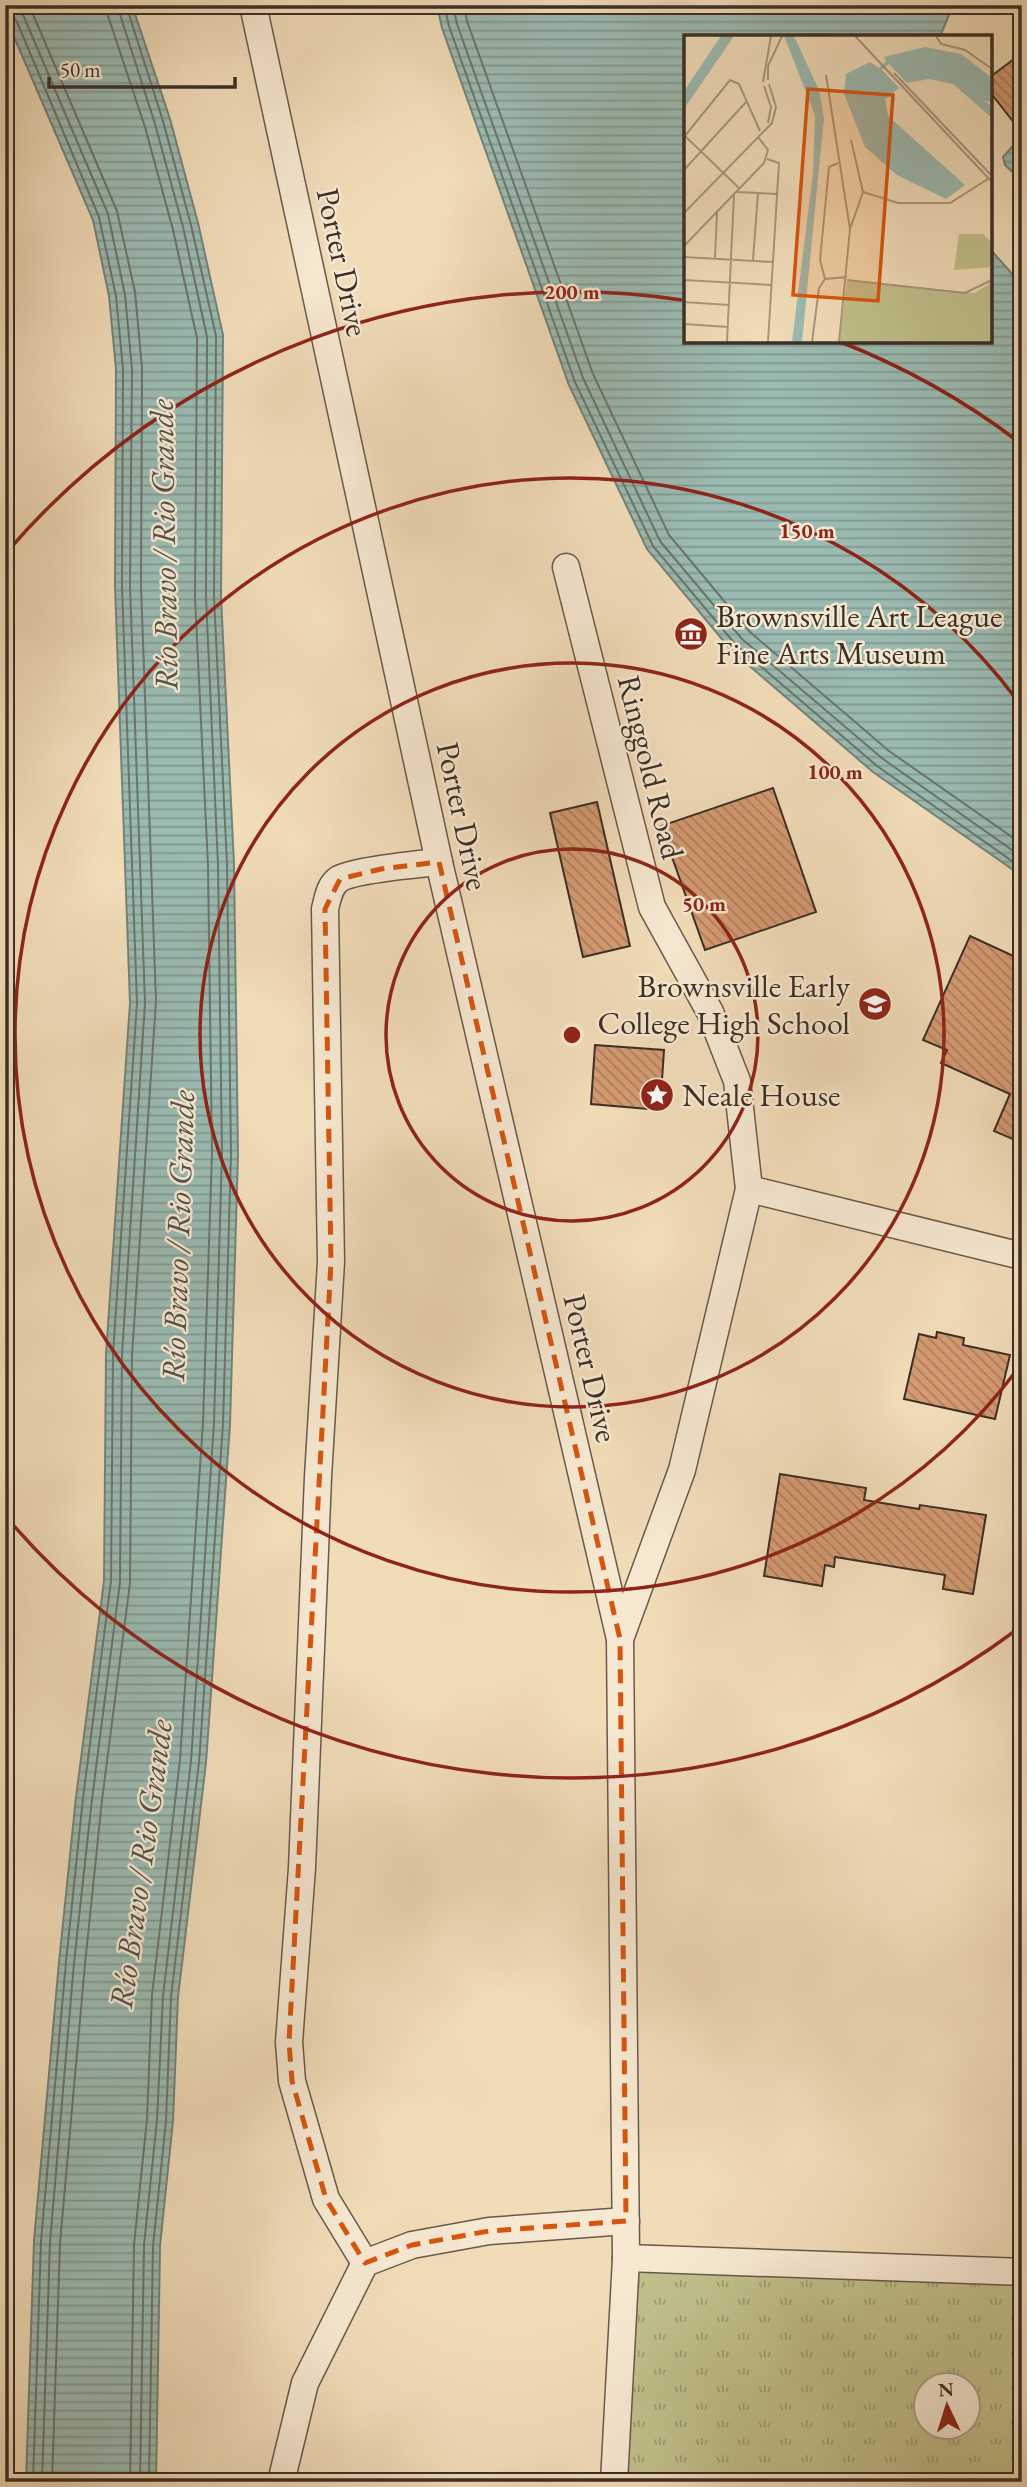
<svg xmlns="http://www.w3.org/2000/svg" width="1027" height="2487" font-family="'EB Garamond',serif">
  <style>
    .grass { fill: url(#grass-tufts); stroke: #7e7759; stroke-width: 2; fill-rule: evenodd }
    .water { fill: url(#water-rules); stroke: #75837a; stroke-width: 2 }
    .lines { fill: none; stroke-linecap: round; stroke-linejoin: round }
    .shore { stroke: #6b756c; stroke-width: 2 }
    .building { fill: url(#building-back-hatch); stroke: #3b2f27; stroke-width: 2 }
    .minor-casing { stroke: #685a4b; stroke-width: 29 }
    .minor { stroke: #f6e8d1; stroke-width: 26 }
    .marked { fill: none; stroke: #d7550f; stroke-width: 5; stroke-dasharray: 14 9; stroke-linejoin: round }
    .ring { fill: none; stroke: #8f2418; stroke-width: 3.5 }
    .labels { text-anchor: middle; stroke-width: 5; stroke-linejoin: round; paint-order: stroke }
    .street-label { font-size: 32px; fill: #3b2f27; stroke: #f6e8d1 }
    .poi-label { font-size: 32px; fill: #3b2f27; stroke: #f6e8d1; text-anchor: start }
    .water-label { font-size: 33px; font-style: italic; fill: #53524a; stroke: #f6e8d1 }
    .inset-road { fill: none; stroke: #a8977e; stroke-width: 2 }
    .view { fill: #d7550f; fill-opacity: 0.15; stroke: #d7550f; stroke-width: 3.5 }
    .inset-edge { fill: none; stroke: #3b2f27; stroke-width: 3.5 }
    .centre { fill: #8f2418; stroke: #f6e8d1; stroke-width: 3.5 }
    .ring-label { font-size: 21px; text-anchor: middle; font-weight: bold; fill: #8f2418; stroke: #f6e8d1; stroke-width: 5; stroke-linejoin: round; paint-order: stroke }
  </style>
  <defs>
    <pattern id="grass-tufts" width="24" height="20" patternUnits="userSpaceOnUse" patternTransform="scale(1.75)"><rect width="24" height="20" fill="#c0bf8b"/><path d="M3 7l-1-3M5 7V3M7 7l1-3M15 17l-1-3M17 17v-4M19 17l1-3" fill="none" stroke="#9d9c72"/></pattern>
    <pattern id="water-rules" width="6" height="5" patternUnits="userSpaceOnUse" patternTransform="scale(1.75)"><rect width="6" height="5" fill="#9bbbb2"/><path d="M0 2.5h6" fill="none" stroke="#809891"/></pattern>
    <pattern id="building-back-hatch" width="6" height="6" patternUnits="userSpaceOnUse" patternTransform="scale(1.75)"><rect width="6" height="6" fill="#d59a72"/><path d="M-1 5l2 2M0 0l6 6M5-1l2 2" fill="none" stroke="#ae7e5e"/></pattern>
  </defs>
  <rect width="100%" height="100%" fill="#f1dcb8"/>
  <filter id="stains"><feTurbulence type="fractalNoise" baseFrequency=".00286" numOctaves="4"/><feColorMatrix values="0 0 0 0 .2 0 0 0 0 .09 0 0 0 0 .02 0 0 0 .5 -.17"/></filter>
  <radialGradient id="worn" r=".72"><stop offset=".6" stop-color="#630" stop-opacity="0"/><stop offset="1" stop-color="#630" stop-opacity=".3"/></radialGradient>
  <path class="grass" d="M 626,2258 L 1022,2271 L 1022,2482 L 616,2482 ZM 926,2386 L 968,2386 L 968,2428 L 926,2428 Z"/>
  <g class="water">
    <polygon points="5,5 132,5 170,119 198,223 223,335 221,597 234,864 238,1155 230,1424 206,1763 178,1997 173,2121 160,2246 156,2482 26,2482 34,2241 59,1962 76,1797 104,1581 106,1354 130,1003 115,586 116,369 109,296 93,220 5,16"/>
    <polygon points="437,5 953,5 940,37 686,37 686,341 990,341 990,249 1022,285 1022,876 873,772 731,650 647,549 569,385 442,28"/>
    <polygon points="1017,141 1022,142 1022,181 1005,165 1003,157"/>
  </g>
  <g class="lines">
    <g class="shore">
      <polyline points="9,5 18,9 24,17 108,214 125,295 132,369 130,586 145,1003 122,1354 120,1582 92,1799 74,1963 50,2242 42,2482"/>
      <polyline points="29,5 117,211 135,292 142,368 141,586 156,1001 132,1355 130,1583 102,1800 85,1964 60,2243 52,2482"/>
      <polyline points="106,5 108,16 145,127 173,230 197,338 195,598 208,865 212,1154 203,1423 180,1760 152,1995 147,2119 134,2245 130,2482"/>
      <polyline points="117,5 155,124 183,227 207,337 206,597 218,865 222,1154 214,1423 191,1761 163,1996 157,2120 144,2245 140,2482"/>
      <polyline points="126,5 163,121 191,225 216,336 214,597 227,864 231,1155 223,1424 199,1762 171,1997 166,2121 153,2246 149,2482"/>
      <polyline points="444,5 449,26 575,382 653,546 736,645 877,766 1022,868"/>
      <polyline points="453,5 457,24 583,378 660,541 742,639 883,759 1022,857"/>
      <polyline points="464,5 467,21 593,374 669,535 750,632 889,751 1022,844"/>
      <polyline points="5,14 12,15 17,22 99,217 116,296 123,369 122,586 137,1003 113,1354 111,1581 83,1798 66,1962 41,2241 33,2482"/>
    </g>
  </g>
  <g class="building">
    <polygon points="1022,53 1022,133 990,92 990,77"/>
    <polygon points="773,788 816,912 705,950 661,826"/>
    <polygon points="597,802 630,946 583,957 550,813"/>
    <polygon points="970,936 1022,960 1022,1143 994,1131 1010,1094 941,1063 947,1050 923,1040"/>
    <polygon points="595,1045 664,1050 660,1110 591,1104"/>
    <polygon points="937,1332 964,1338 963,1345 1010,1355 995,1419 904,1399 919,1334 936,1338"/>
    <polygon points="780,1474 866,1488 864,1500 919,1509 920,1505 986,1515 973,1594 943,1589 945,1575 835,1557 834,1567 825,1565 822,1586 764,1576"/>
  </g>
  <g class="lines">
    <g class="minor-casing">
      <g id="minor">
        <polyline points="253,5 439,862 620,1639"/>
        <polyline points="566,567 652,907 710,1012 737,1081 749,1189 1022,1256"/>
        <polyline points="626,2258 1022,2272"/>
        <path d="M 365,2263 L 326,2199 L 292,2081 L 289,2042 L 302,1868 L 318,1477 L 331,1262 L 325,909 C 328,898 329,886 339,879 C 354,870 418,864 439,862"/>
        <polyline points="281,2482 305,2383 365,2263 412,2245 489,2231 626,2221"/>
        <polyline points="614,2482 626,2258 620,1639 682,1470 749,1189"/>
      </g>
    </g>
    <use href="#minor" class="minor"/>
  </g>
  <path class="marked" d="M 439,862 L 620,1639 L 626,2221 L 489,2231 L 412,2245 L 365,2263 L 326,2199 L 292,2081 L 289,2042 L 331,1262 L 325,909 L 340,879 L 381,869 Z"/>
  <g class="ring">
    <circle cx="572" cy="1035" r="186"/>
    <circle cx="572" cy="1035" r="372"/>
    <path d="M1020 1366A557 557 0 1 1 1020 704"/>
    <path d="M1019 1628A743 743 0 0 1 7 1518M7 552A743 743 0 0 1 682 300M838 341A743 743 0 0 1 1019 442"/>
  </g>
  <defs>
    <g id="museum-disc" transform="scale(1.75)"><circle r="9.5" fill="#8f2418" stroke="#f6e8d1"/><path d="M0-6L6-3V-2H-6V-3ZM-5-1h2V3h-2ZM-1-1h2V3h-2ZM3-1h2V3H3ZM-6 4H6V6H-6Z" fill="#fff"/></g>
    <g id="school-disc" transform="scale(1.75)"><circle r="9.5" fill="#8f2418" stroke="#f6e8d1"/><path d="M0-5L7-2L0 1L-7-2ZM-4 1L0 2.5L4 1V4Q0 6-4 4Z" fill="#fff"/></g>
    <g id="sight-disc" transform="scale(1.75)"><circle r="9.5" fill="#8f2418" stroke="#f6e8d1"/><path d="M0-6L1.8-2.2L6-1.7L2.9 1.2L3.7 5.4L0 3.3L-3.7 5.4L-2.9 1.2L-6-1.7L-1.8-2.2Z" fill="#fff"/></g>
  </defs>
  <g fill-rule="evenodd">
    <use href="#museum-disc" x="691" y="634"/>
    <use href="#school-disc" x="875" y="1004"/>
    <use href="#sight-disc" x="657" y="1095"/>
  </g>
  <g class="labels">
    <g class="street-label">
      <text transform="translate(343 262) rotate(78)" y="11">Porter Drive</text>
      <text transform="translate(651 767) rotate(76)" y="11">Ringgold Road</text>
      <text transform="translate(463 816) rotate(78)" y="11">Porter Drive</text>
      <text transform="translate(591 1368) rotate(77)" y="11">Porter Drive</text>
    </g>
    <g class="poi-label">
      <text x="716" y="627">Brownsville Art League<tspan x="716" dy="37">Fine Arts Museum</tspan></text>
      <text x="850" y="997" text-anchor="end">Brownsville Early<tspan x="850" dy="37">College High School</tspan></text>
      <text x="682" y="1106">Neale House</text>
    </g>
    <g class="water-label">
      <text transform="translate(163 545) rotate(-91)" y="12">Río Bravo / Rio Grande</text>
      <text transform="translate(177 1236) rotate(-88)" y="12">Río Bravo / Rio Grande</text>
      <text transform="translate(140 1864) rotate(-82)" y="12">Río Bravo / Rio Grande</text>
    </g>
  </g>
  <g transform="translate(684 35)">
    <rect width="308" height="308" fill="#f1dcb8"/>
    <path d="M 163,245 L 291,258 L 308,247 L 308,307 L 155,307 Z" fill="#c0bf8b"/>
    <path d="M 229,296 L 238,296 L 241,307 L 232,303 L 179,307 L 179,303 Z" fill="#c0bf8b"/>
    <path d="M 275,199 L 299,199 L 308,208 L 308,232 L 270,235 Z" fill="#c0bf8b"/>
    <path d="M 37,1 L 50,1 L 0,74 L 0,56 ZM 100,1 L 110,1 L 135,55 L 140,83 L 118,307 L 108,307 L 129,138 L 131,80 ZM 241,12 L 277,19 L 308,43 L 308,68 L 300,65 L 308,71 L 308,83 L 269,49 L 245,44 L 223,48 L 205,29 L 198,35 L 215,53 L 201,64 L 204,81 L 281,150 L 262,164 L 213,140 L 181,112 L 160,59 L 162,39 L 186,27 L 195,33 L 202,26 L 200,22 Z" fill="#9bbbb2"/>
    <path class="inset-road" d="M 171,1 L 308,147M 252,1 L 257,9 L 281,15 L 308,34M 210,38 L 308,141M 142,40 L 166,194M 84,45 L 84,31 L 98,1M 79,47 L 87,1M 80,51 L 87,72 L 84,88M 1,101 L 56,154M 0,102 L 46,45 L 55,49 L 76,96M 167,105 L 179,157 L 214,168 L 266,168 L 304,144M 83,124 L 95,128 L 84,307M 0,135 L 62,67M 53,157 L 93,159M 0,178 L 88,88 L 92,72 L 85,49M 0,211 L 80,128 L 84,115 L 74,102M 0,222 L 89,227M 31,224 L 33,177M 69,225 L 74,158M 141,244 L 136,225 L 145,132 L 154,128M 0,245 L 88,250M 163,245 L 281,258 L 308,245M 0,267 L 45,270M 0,289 L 44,292M 43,307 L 50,160M 128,307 L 135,253 L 141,244 L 163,242M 155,307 L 166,194 L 179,157"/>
    <path class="view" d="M 124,54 L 209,60 L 194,266 L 109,260 Z"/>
    <rect width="308" height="308" class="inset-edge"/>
  </g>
  <circle cx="572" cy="1035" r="10" class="centre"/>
  <g class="ring-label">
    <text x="572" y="299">200 m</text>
    <text x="807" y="538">150 m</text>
    <text x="835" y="779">100 m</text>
    <text x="704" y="911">50 m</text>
  </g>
  <rect width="1027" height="2487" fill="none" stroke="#f1dcb8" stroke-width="28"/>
  <rect x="7" y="7" width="1013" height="2473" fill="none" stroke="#3b2f27" stroke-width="3.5"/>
  <rect x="14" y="14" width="999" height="2459" fill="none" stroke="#3b2f27" stroke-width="2"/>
  <g transform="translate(947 2406) rotate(356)"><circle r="33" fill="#f6e8d1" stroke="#ab9e8d" stroke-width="2"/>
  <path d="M0-5L12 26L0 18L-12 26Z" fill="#8f2418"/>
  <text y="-10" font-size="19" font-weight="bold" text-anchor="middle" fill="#3b2f27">N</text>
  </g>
  <path d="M49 77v10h186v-10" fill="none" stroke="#3b2f27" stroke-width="3.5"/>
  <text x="60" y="77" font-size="21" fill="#3b2f27" stroke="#f6e8d1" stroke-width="5" paint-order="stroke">50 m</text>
  <rect width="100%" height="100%" filter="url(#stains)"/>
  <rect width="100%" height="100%" fill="url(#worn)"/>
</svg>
